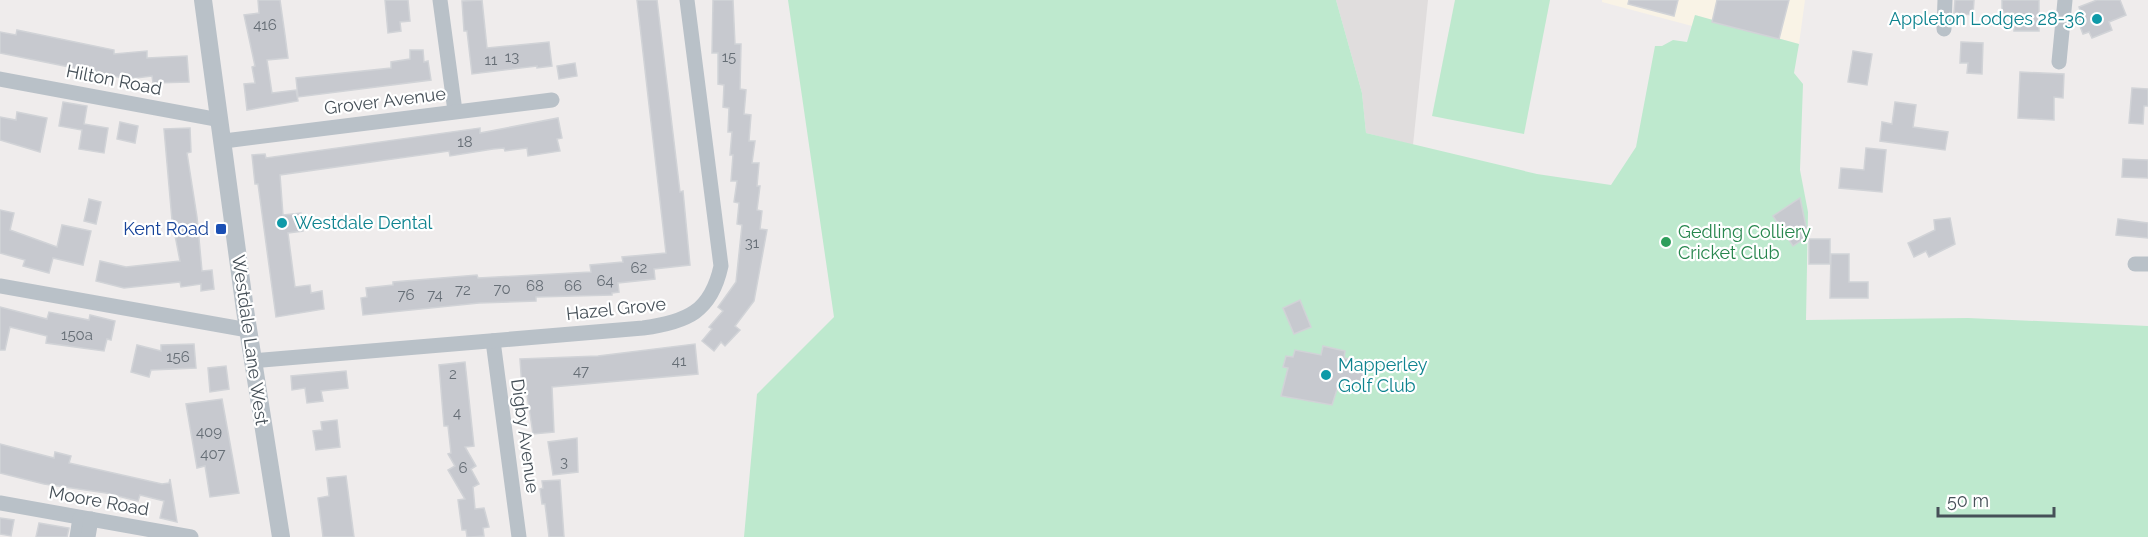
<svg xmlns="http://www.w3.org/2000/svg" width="2148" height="537" font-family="Raleway,sans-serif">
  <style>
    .commercial { fill: #f9f3e6 }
    .education { fill: #e0dddd }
    .green { fill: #bee9ce }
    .building { fill: #c7c9cf; stroke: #d1d3d7; stroke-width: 1.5 }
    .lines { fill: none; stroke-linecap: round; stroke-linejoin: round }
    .minor { stroke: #b9c1c8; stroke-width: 15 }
    .tertiary { stroke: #b9c1c8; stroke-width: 18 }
    .culture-dot { fill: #0f9aa8; stroke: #fff; stroke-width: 2 }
    .transit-dot { fill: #1a4fb4; stroke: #fff; stroke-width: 2 }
    .leisure-dot { fill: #2e9e5b; stroke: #fff; stroke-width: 2 }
    .labels { text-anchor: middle; stroke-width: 4.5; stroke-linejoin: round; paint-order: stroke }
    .number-label { font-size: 15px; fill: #666e76 }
    .culture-label { font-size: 18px; fill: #0d838f; stroke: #fff; text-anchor: start }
    .street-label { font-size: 18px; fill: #465058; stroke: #fff }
    .transit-label { font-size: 18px; fill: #164399; stroke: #fff; text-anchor: end }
    .leisure-label { font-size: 18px; fill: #27864d; stroke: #fff; text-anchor: start }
  </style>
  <rect width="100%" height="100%" fill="#efecec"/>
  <polygon class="commercial" points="1602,0 1805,0 1799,44 1695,15 1692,26 1602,2"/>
  <polygon class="education" points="1336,0 1428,0 1413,145 1366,133 1362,93"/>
  <g class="green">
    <polygon points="788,0 1336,0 1362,93 1366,133 1537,174 1611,185 1636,147 1655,46 1662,46 1673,40 1687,42 1695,15 1799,44 1794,73 1803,84 1800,170 1808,212 1806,320 1968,318 2148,326 2148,537 744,537 757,394 834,317"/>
    <polygon points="1455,0 1550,0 1524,134 1432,116"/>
  </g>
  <g class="building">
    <polygon points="258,0 280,0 285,35 288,58 267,60 272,93 296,90 298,101 247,110 244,84 255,83 252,67 255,66 244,15 259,13"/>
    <polygon points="385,0 408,0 410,21 400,22 401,31 388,33"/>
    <polygon points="482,0 487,48 549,42 552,66 537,68 537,66 472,74 467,31 464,31 462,1"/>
    <polygon points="637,0 657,0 680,192 683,191 690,265 654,269 655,279 618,283 619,292 612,293 612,295 536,297 536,301 479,303 363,315 361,298 367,297 366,288 393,285 393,282 477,275 478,278 591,272 590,265 623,262 622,257 666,253"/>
    <polygon points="713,0 733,0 735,44 741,44 740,89 746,90 744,114 751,115 749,141 755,141 752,163 759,163 757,186 760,186 757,210 762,211 760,229 767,230 754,301 735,326 740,330 725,346 721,342 714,351 702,341 712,329 709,327 723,311 718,307 736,282 742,225 737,224 739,203 734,202 737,181 731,181 733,155 730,155 732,132 728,132 729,108 723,107 724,85 718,84 718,53 712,53"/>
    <polygon points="1629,0 1678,0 1674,16 1628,4"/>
    <polygon points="1717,0 1789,0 1779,39 1712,22"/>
    <polygon points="1955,0 1974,0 1973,15 1954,13"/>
    <polygon points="2002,0 2039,0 2039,31 2014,31 2014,13 2002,13"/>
    <polygon points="2097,0 2120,0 2126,15 2109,22 2112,30 2092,38 2089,32 2083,34 2076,16 2081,13 2079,7"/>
    <polygon points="17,30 114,50 114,54 147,51 147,58 187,56 189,82 153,83 152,76 128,79 0,53 0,32 16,35"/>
    <polygon points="1961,42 1983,43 1982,74 1967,73 1968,63 1960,63"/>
    <polygon points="410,50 423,50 424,62 428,61 431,80 298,97 296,78 391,68 391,62 410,59"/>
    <polygon points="1853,51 1872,54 1867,85 1848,82"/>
    <polygon points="575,63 577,76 559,79 557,66"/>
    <polygon points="2020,72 2064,74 2063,98 2054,97 2054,120 2018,118"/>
    <polygon points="2132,88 2148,89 2148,106 2144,106 2143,124 2129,123"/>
    <polygon points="63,102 87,106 84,124 108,128 104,153 79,149 82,130 59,126"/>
    <polygon points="1895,102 1916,105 1913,127 1948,132 1945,150 1880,141 1882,122 1892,124"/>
    <polygon points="17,112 47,118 40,152 0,140 0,117 16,120"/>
    <polygon points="558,118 562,138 557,139 560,151 528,156 527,148 505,151 504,148 493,149 450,156 449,151 280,175 283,215 301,213 303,231 288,233 295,287 310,285 311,293 322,291 324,309 276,317 258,184 255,184 252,155 265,154 266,158 480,128 480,133"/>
    <polygon points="120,122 138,126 135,143 117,139"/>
    <polygon points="190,128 191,152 187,153 197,217 202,271 212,270 214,289 201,291 201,284 181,287 180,282 124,288 96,281 100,261 126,267 180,261 172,220 164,129"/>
    <polygon points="1866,148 1886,150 1882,192 1839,188 1841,168 1864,170"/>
    <polygon points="2123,159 2148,160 2148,178 2122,177"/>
    <polygon points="1800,198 1808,236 1793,246 1773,216"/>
    <polygon points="89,199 101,202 96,224 84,221"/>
    <polygon points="0,210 14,213 10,230 57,247 62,225 91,231 83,265 53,258 49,273 23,266 25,260 0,253"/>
    <polygon points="1950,218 1955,244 1929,257 1926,251 1914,257 1908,243 1935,230 1934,220"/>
    <polygon points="2118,219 2148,223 2148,238 2116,235"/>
    <rect x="1809" y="239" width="21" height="25"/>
    <polygon points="1831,254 1849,254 1849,282 1868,282 1868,298 1830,298"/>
    <polygon points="1300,300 1311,327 1294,334 1283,308"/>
    <polygon points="0,307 47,319 49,312 89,320 90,315 115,321 111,340 107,339 104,351 46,343 47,336 10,327 5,350 0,350"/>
    <polygon points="194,344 196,368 151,370 149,377 131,372 137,345 161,351 161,345"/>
    <polygon points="695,344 698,374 552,387 554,432 533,434 526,388 522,389 520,359 598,356"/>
    <polygon points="1323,346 1345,351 1344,358 1369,363 1364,386 1339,383 1332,405 1281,396 1288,368 1283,367 1286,356 1293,357 1295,350 1321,355"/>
    <polygon points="465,362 474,446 465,447 476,466 471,469 479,484 473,487 475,509 484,508 489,527 483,528 484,536 471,537 467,537 466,530 462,530 458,500 465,499 448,470 455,466 448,454 451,453 448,426 444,426 439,365"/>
    <polygon points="226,366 229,389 210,392 208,368"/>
    <polygon points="346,371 348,388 321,391 323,401 307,403 305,388 292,390 291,376"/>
    <polygon points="222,399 239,493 210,497 205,466 197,468 186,404"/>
    <polygon points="337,420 340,447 316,450 313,431 322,430 321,422"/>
    <polygon points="577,438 578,472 553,475 548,442"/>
    <polygon points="0,444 54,458 55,452 71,456 69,463 162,484 169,483 170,479 177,522 160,518 164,501 140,495 138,501 106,493 44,484 0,473"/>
    <polygon points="346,476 354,537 323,537 318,498 329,496 327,478"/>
    <polygon points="560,480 564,537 549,537 545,504 542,504 540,489 543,488 542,481"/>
    <polygon points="0,518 14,520 11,536 0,534"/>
    <polygon points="39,523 69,528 67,537 36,537"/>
  </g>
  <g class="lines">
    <g class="minor">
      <polyline points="440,0 455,111"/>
      <polyline points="1944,29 1945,0"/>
      <polyline points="2059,62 2065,0"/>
      <polyline points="0,79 220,120"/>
      <polyline points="224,141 552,100"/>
      <polyline points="2135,264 2148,264"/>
      <polyline points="0,286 248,330"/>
      <polyline points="493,341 519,537"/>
      <path d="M 252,361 L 643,328 C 687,322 711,312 721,266 L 687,0"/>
      <polyline points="0,503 191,537"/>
      <polyline points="77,537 80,518"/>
      <polyline points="88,537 91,519"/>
    </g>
    <polyline class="tertiary" points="203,0 245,310 281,537"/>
  </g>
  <g class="culture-dot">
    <circle cx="2097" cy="19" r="6"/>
    <circle cx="282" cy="223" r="6"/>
    <circle cx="1326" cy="375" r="6"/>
  </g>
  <rect class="transit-dot" x="215" y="223" width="12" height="12" rx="3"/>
  <circle class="leisure-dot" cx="1666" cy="242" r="6"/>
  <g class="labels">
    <g class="number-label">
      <text x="265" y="30">416</text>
      <text x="512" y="62">13</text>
      <text x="729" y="62">15</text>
      <text x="491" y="65">11</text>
      <text x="465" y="147">18</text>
      <text x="752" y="248">31</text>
      <text x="639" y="273">62</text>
      <text x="605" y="286">64</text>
      <text x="535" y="291">68</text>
      <text x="573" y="291">66</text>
      <text x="502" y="294">70</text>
      <text x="463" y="295">72</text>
      <text x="406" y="300">76</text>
      <text x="435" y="300">74</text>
      <text x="77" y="340">150a</text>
      <text x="178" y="362">156</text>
      <text x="679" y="366">41</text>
      <text x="581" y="376">47</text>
      <text x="453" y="379">2</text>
      <text x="457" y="418">4</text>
      <text x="209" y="437">409</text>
      <text x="213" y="459">407</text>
      <text x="564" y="467">3</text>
      <text x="463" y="473">6</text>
    </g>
    <g class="culture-label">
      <text x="2085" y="25" text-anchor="end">Appleton Lodges 28-36</text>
      <text x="294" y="229">Westdale Dental</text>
      <text x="1338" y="371">Mapperley<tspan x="1338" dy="21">Golf Club</tspan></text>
    </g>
    <g class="street-label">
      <text transform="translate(114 80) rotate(11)" y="6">Hilton Road</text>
      <text transform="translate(385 101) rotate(-7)" y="6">Grover Avenue</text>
      <text transform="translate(616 309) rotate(-6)" y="6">Hazel Grove</text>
      <text transform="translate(250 340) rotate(82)" y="6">Westdale Lane West</text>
      <text transform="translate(525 436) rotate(82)" y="6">Digby Avenue</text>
      <text transform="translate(99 501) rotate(10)" y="6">Moore Road</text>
    </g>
    <g class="transit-label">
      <text x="209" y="235">Kent Road</text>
    </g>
    <g class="leisure-label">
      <text x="1678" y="238">Gedling Colliery<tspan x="1678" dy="21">Cricket Club</tspan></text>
    </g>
  </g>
  <path d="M1938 507v9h116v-9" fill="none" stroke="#465058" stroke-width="3"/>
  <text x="1947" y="507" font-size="18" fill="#465058" stroke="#ffffff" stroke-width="4.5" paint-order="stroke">50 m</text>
</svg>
